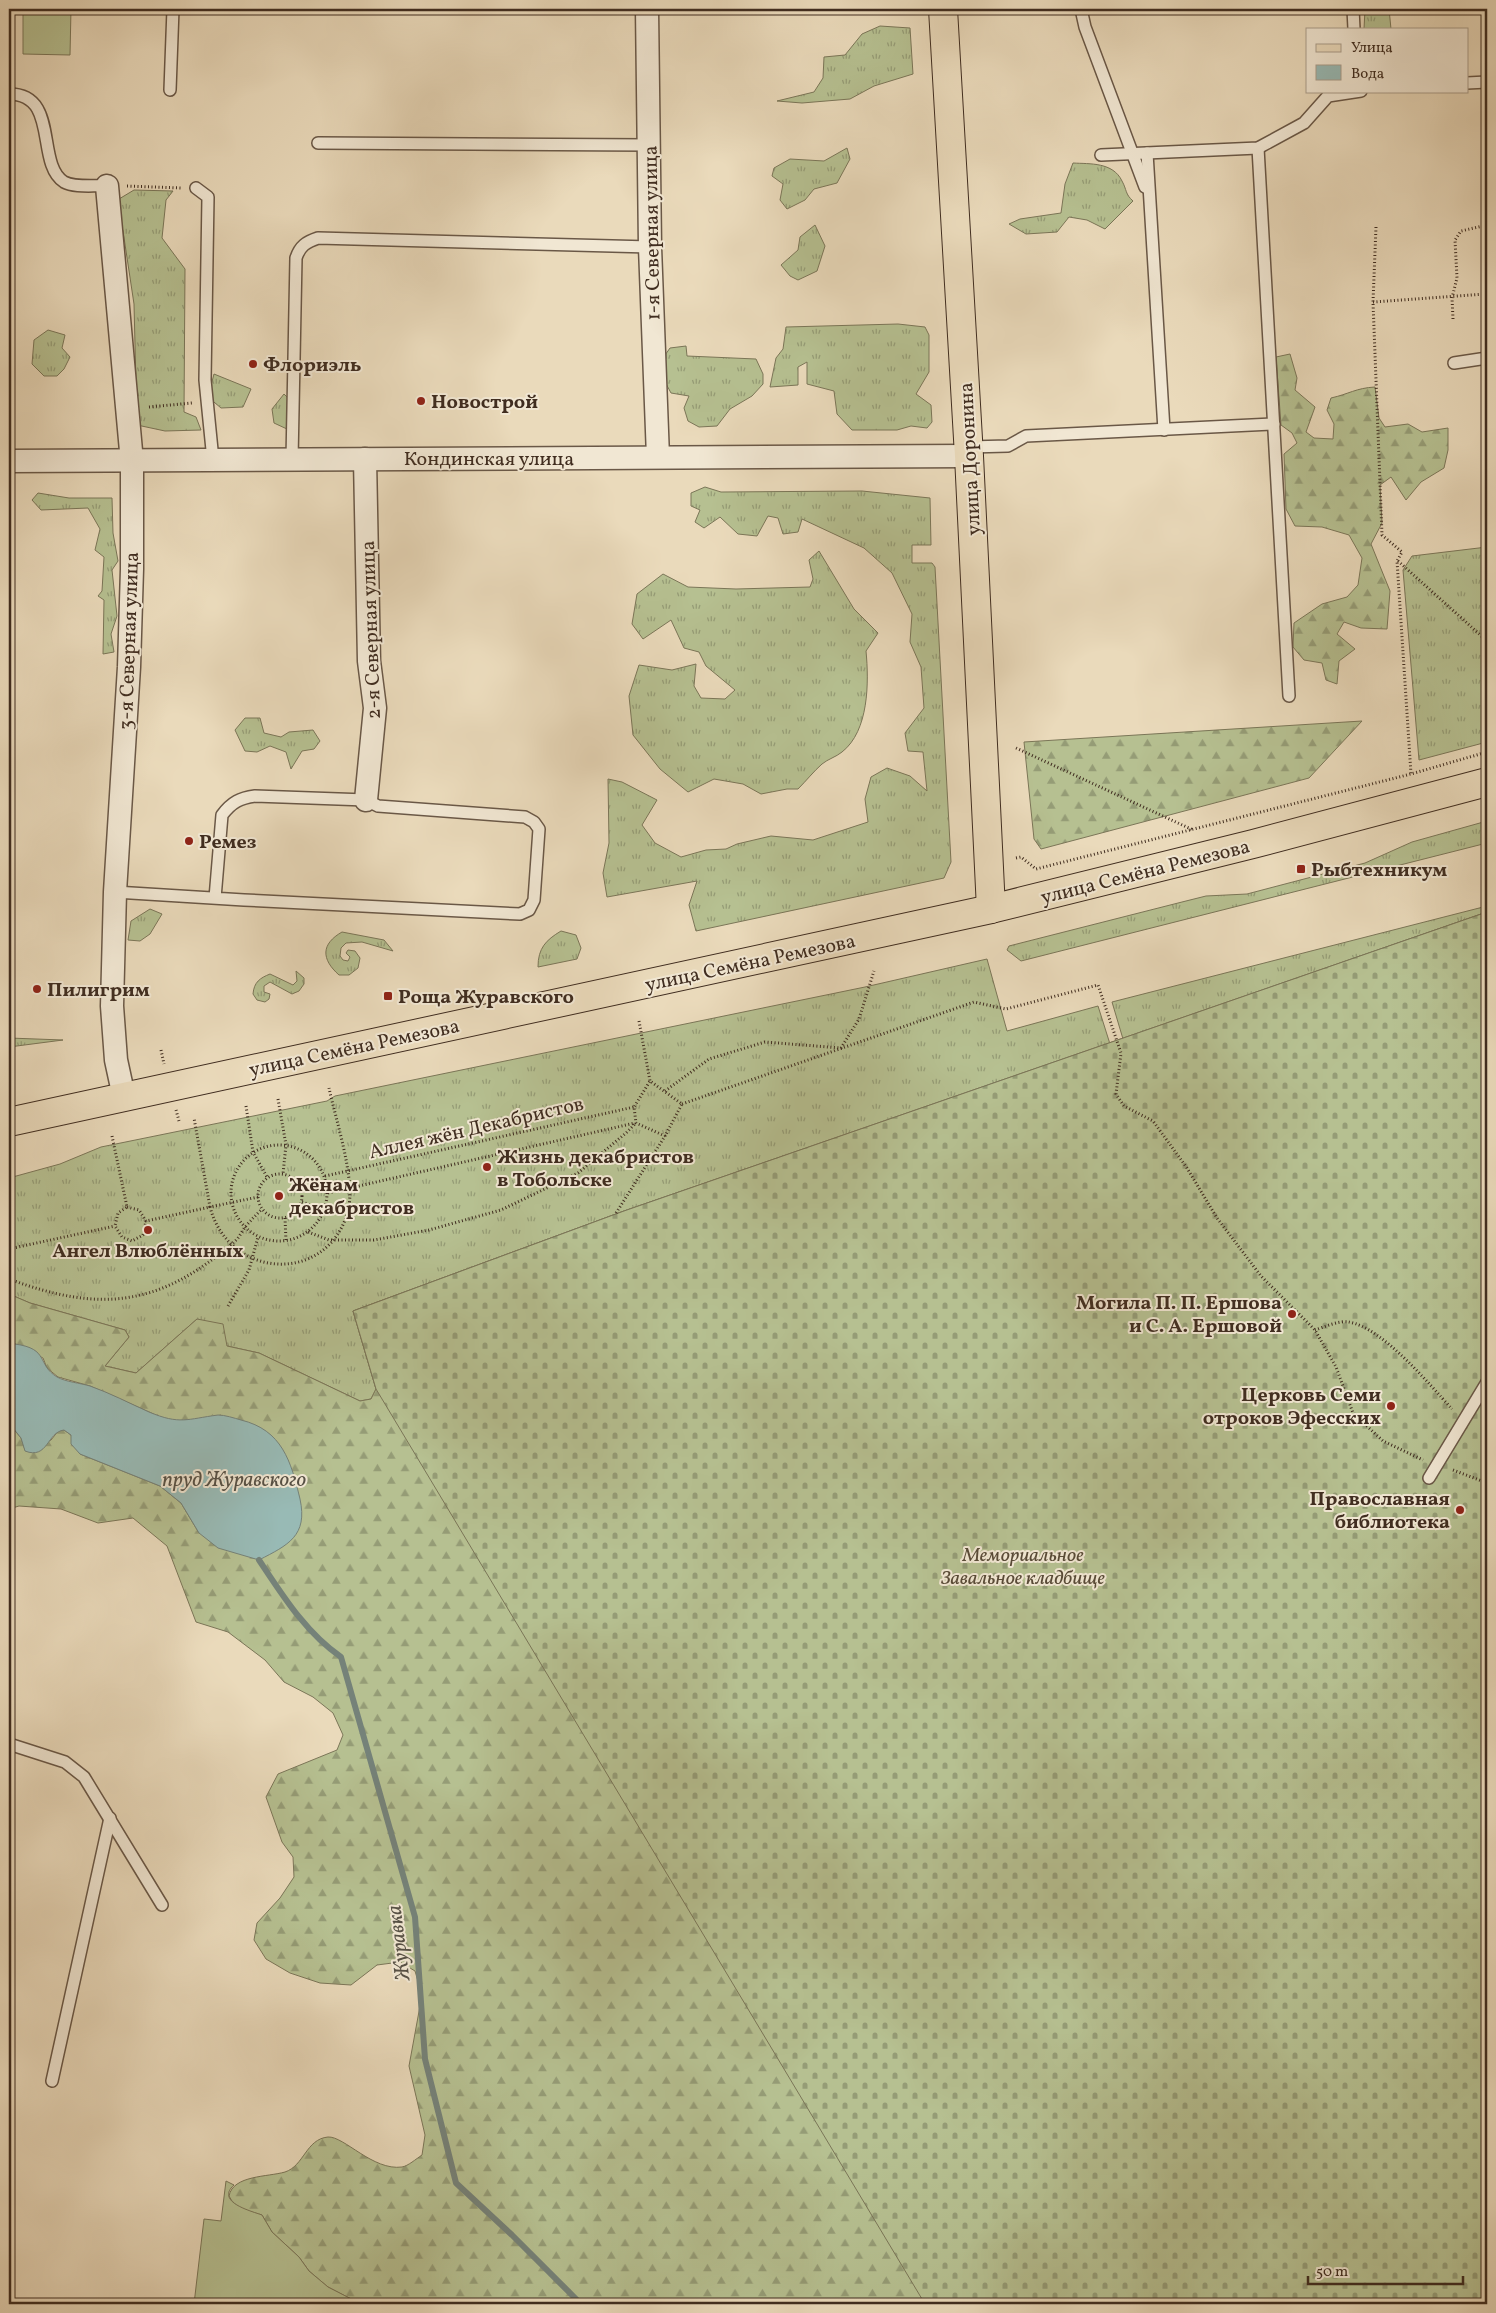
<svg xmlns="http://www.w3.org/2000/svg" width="1496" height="2313" font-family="Vollkorn,serif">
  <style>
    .grass { fill: url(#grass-tufts); stroke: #7b7658 }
    .forest { fill: url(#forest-firs); stroke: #7b7658 }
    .cemetery { fill: url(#cemetery-stones); stroke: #7b7658 }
    .garden { fill: #b6c091; stroke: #7b7658 }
    .water { fill: #98bab5; stroke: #758279 }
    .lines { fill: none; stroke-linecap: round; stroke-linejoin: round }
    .stream { stroke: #758279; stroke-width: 6 }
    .service-casing { stroke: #6a5847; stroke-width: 14 }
    .minor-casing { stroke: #6a5847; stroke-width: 25 }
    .primary-casing { stroke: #402d20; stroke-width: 30 }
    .path { stroke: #402d20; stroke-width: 3; stroke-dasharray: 1 2.5; stroke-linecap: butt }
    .service { stroke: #f1e7d3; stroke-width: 11 }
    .minor { stroke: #f1e7d3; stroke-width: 22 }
    .primary { stroke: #eadabb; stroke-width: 28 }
    .poi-dot { fill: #8f2418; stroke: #f1e7d3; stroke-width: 2 }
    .labels { text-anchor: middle; stroke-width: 4; stroke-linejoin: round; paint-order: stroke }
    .street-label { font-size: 20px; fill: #402d20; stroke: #f1e7d3 }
    .poi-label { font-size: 20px; font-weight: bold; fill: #402d20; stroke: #f1e7d3; text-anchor: start }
    .park-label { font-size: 20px; font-style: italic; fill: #584a37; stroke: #f1e7d3 }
    .water-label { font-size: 21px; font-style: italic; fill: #565045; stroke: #f1e7d3 }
  </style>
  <defs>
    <pattern id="grass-tufts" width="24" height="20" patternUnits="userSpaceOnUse" patternTransform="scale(1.25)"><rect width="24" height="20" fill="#b6c091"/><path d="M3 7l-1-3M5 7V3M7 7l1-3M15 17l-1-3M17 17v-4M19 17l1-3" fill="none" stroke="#959c76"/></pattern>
    <pattern id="forest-firs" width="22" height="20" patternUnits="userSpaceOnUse" patternTransform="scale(1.25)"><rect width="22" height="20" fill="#b6c091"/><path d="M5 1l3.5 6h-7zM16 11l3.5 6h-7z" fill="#959c76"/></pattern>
    <pattern id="cemetery-stones" width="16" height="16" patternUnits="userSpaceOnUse" patternTransform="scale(1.25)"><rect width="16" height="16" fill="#b6c091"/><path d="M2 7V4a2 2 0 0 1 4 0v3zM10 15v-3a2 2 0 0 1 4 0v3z" fill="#959c76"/></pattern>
  </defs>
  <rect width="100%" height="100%" fill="#eadabb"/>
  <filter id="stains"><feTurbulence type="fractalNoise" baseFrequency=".004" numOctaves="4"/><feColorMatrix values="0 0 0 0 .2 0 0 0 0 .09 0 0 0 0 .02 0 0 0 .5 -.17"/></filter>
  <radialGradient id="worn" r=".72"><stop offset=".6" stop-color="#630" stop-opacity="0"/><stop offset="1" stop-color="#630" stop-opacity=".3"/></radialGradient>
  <g class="grass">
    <polygon points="1365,9 1389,9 1391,29 1364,29"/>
    <polygon points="880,26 910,28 913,74 874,86 850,99 802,103 777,101 814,92 823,78 824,57 845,55 862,34"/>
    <polygon points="847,148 850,159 837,183 814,189 805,200 787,209 780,200 783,184 772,176 774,168 790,159 824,161"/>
    <path d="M 1073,163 C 1090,164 1113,162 1122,181 C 1127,190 1125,194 1133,201 L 1105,229 L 1087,220 L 1069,217 L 1057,232 L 1026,234 L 1009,224 L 1020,219 L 1061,213 L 1065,184 Z"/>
    <polygon points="134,190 173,191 166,200 162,238 185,269 184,412 196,417 201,430 165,431 137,425 134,304 123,231 118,217 119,199"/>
    <polygon points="815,225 825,246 817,271 798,280 790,276 781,265 798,250 800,237"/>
    <polygon points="898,324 925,327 929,335 929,372 916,394 931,405 932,422 927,428 911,426 897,430 852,430 837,414 834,391 807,384 807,362 798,367 798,385 770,387 776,358 783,349 786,327"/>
    <polygon points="48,330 65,335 62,348 70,357 64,369 57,376 44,376 32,364 34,340"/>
    <polygon points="686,346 687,356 756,359 763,374 763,384 752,396 730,409 717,426 699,427 688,421 684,408 689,396 671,393 664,380 663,358 670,348"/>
    <polygon points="214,374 251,389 243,407 221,408 208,397"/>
    <polygon points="284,394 299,409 287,429 274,423 272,409"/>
    <polygon points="705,487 721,492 862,491 930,498 931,545 912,545 912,563 932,563 935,567 951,862 944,878 696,931 689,905 697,881 607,897 603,873 609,843 608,779 622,782 657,800 642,825 655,843 681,857 706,850 726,849 737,844 771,836 813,840 868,822 865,799 871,777 887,768 910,776 927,791 923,752 908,751 905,733 924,708 921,667 910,642 912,614 892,573 864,548 802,519 798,532 783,534 778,518 768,516 757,536 738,534 720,517 704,528 695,522 700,510 691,506 691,493"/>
    <polygon points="38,493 69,498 112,498 113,533 118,561 112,570 117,616 111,634 114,652 103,654 104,600 98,596 102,591 104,557 95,550 100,529 88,508 41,510 32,500"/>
    <polygon points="1487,547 1487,742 1419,760 1403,570 1412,556"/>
    <path d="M 819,551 L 854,609 L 878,633 L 866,651 C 869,682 869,731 842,752 C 836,757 828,759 822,764 C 814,771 806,781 798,789 L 787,789 L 761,794 L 743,784 L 714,779 L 688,792 L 660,769 L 633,735 L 629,696 L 639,665 L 672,670 L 696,664 L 694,686 L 701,698 L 725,699 L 735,690 L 706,666 L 699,652 L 684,648 L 671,620 L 643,639 L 632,624 L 637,594 L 663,574 L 688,587 L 736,589 L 810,587 L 813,579 L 809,560 Z"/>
    <polygon points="245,718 260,718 264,733 281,737 289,732 313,730 320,741 314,749 302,751 291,769 286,752 270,746 257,752 245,751 235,730"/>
    <polygon points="1487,821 1487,843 1021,961 1007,950 1009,946 1182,902 1206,896 1247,894 1365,863 1412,842"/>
    <polygon points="1487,906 1487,912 1123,1039 1112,1002"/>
    <polygon points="150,909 162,914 150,934 140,941 128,940 131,921"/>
    <path d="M 561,931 L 576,935 L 581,948 L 577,959 L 538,967 C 538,948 546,940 561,931 Z"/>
    <path d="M 342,932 L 384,940 L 393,951 L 362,942 L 346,943 L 341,948 L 340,956 L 343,960 L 348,961 L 350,957 L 346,953 L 348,950 L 355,951 L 360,958 L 358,968 L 349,975 L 339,975 C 321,959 321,944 342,932 Z"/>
    <polygon points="987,959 1007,1031 1098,1006 1110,1044 624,1211 353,1311 376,1389 371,1399 360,1401 259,1353 227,1346 197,1319 136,1373 105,1366 129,1337 125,1330 30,1303 9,1294 9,1178 60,1164 101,1147 327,1101 335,1096 865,987"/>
    <path d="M 296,971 L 304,978 L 304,984 L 299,991 L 292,994 L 270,982 L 264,986 L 264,992 L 270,994 L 269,999 L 265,1002 L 257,1000 L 253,994 C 254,982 260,978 270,974 L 293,985 L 297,981 Z"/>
    <polygon points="9,1038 63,1040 9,1047"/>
  </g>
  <g class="forest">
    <path d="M 1290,354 L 1297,378 L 1295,390 L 1315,407 L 1306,432 L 1314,438 L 1333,439 L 1334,424 L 1327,410 L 1331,398 C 1349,394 1356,388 1375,387 L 1379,418 L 1385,427 L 1408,424 L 1422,432 L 1448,428 L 1448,450 L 1444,468 L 1421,482 L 1406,500 L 1391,477 L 1380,485 L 1382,523 L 1371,544 L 1390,591 L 1387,629 L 1361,628 L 1344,622 L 1337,634 L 1355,649 L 1339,661 L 1337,684 L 1326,680 L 1322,663 L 1304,660 L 1293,647 L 1294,623 L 1322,604 L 1347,597 L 1358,585 L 1362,558 L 1349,535 L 1322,527 L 1295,526 L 1286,509 L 1284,454 L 1297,443 L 1292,433 L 1281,425 L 1276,357 Z"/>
    <polygon points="1362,721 1309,778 1041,849 1034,839 1024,742"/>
    <path d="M 1487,912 L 1487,2304 L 361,2304 L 328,2287 L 309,2271 L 299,2257 L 272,2232 L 262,2215 C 249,2211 235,2209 229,2196 C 233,2175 268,2177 285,2172 C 304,2166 306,2139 328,2137 C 344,2136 373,2171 402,2167 C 408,2166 416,2159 422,2155 L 425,2135 L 409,2066 L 422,1995 L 415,1971 L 400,1962 L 377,1965 L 351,1985 L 320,1983 L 290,1973 L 266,1959 L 254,1940 L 257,1923 L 280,1898 L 294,1877 L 293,1857 L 282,1842 L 266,1797 L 278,1774 L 337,1750 L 343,1735 L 333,1713 L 313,1697 L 284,1682 L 265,1660 L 228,1632 L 196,1622 L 167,1546 L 133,1518 L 98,1523 L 61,1509 L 19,1506 L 9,1509 L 9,1423 L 21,1438 L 25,1450 L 51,1440 L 59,1430 L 64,1430 L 71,1435 L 80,1454 L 160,1486 L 181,1503 L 199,1533 L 221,1415 L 187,1422 L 165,1419 L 90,1386 L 58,1377 L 47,1368 L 43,1358 L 15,1344 L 9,1345 L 9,1294 L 30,1303 L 125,1330 L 129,1337 L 105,1366 L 136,1373 L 197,1319 L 223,1324 L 227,1346 L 259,1353 L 360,1401 L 371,1399 L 376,1389 L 353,1311 L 624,1211 Z"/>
  </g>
  <polygon class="cemetery" points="1487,912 1487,2304 925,2304 376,1389 353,1311 624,1211"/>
  <g class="garden">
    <polygon points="23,9 71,9 70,55 23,54"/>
    <path d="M 226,2181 L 234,2185 C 215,2202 251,2211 262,2215 L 272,2232 L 299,2257 L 309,2271 L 328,2287 L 361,2304 L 194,2304 L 204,2219 L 221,2221 Z"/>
  </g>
  <path class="water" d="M 15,1344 C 50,1349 36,1364 57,1377 C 66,1382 80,1383 90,1386 C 110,1393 129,1403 149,1412 C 180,1425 187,1419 218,1415 C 225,1415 234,1418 241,1420 C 282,1430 291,1461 300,1499 C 308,1536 288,1545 259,1560 L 218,1548 L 199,1533 L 181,1503 L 160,1486 L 80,1454 L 71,1444 L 71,1435 L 64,1430 C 47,1432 48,1460 25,1451 L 21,1438 L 9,1423 L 9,1345 Z"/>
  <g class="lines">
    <path class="stream" d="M 259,1560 C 283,1596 306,1633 341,1657 L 415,1917 L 425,2059 L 456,2183 L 512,2235 L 581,2304"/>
    <g class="service-casing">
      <g id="service">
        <polyline points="1081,9 1085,27 1145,187"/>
        <polyline points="1353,9 1354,29"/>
        <polyline points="1467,83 1487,82"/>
        <polyline points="170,90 173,9"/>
        <path d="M 9,94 C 60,94 35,163 64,182 C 75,188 94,185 107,186"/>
        <polyline points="318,143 649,145"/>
        <polyline points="1258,148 1289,696"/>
        <polyline points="1147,153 1164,430"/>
        <polyline points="1101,155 1258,148 1304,123 1328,96 1361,91"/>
        <polyline points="196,188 208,197 205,380 213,460"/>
        <polyline points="1454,363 1487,358"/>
        <polyline points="969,447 1008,446 1026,436 1274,424"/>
        <path d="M 292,459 L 296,258 C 300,246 306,242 318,238 L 650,247"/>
        <path d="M 115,892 L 244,900 L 520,914 L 529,910 L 534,900 L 539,829 L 534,822 L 525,817 L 378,806 L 366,800 L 255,796 C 240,798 232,802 222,815 L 215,898"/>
        <polyline points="1429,1478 1487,1382"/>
        <polyline points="9,1744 65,1762 84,1777 162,1905"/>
        <polyline points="52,2081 110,1818"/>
      </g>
    </g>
    <g class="minor-casing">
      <g id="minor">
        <polyline points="647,9 650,247 658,457"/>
        <polyline points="107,186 132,462 132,569 129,667 115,892 112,1006 116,1060 124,1097"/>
        <polyline points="365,459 369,661 375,708 366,800"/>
        <polyline points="9,461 969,456"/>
      </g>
    </g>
    <g class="primary-casing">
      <g id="primary">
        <polyline points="943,9 969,456 991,909"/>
        <polyline points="9,1122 991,909 1253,844 1487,782"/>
      </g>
    </g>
    <g class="path">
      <polyline points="127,186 181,188"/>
      <polyline points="1376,227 1373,302 1382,535 1402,552 1397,561 1411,774"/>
      <polyline points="1373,302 1485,294"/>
      <polyline points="1453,319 1452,298 1457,278 1455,240 1461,231 1487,225"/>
      <polyline points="149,407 192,403"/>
      <polyline points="1398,561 1487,641"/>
      <polyline points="1016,748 1193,830"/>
      <polyline points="1016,858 1021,857 1036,869 1411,774 1487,752"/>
      <polyline points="639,1021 650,1081"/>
      <polyline points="161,1050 164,1064"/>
      <polyline points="665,1091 709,1059 765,1042 841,1048 859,1019 874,971"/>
      <polyline points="278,1099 286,1145 283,1174"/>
      <polyline points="682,1104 974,1002 1006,1009 1098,985 1121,1053 1116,1094 1124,1106 1153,1121 1187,1168 1217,1218 1261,1276 1315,1330 1336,1367 1353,1413 1383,1441 1423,1460"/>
      <polyline points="246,1106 253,1152 267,1177"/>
      <polyline points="176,1110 179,1121"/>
      <polyline points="112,1136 127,1207 118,1213 115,1226 122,1237 132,1241 143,1235 146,1221"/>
      <circle cx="279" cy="1193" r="48"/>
      <circle cx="280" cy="1196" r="22"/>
      <polyline points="325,1176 634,1107"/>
      <polyline points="328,1193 635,1123"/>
      <path d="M 258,1197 L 210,1207 C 229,1280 328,1285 348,1211 C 356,1180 336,1121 329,1088"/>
      <polyline points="302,1202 325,1210"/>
      <polyline points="127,1207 139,1210 146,1221 210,1207 194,1118"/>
      <polyline points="616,1213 665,1136 636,1123 634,1107 650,1081 682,1104 665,1136"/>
      <polyline points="285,1218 286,1241"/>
      <polyline points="308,1232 329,1240 374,1240 429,1230 501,1210 578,1173 626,1133 636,1123"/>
      <polyline points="9,1249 115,1226"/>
      <path d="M 9,1279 C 100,1313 160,1307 235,1241 C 240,1237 242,1230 246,1226 C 251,1220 256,1215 262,1209"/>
      <polyline points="228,1306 249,1270 258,1237"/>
      <path d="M 1315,1330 C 1324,1327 1340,1320 1349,1322 C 1383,1328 1429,1384 1452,1409"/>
      <polyline points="1453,1470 1487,1483"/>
    </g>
    <use href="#service" class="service"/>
    <use href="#minor" class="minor"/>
    <use href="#primary" class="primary"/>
  </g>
  <g class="poi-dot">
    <circle cx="253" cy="364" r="5"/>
    <circle cx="421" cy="401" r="5"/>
    <circle cx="189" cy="841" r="5"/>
    <rect x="1296" y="864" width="10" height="10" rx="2.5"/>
    <circle cx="37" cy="989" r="5"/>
    <rect x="383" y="991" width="10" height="10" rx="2.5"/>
    <circle cx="487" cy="1167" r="5"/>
    <circle cx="279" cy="1196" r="5"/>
    <circle cx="148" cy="1230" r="5"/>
    <circle cx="1292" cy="1314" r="5"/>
    <circle cx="1391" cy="1406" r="5"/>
    <circle cx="1460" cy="1510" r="5"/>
  </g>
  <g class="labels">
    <g class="street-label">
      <text transform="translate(651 233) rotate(-91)" y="7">1-я Северная улица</text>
      <text x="489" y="465">Кондинская улица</text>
      <text transform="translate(969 459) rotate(-93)" y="7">улица Доронина</text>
      <text transform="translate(370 630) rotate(-92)" y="7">2-я Северная улица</text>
      <text transform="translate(128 641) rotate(-88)" y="7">3-я Северная улица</text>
      <text transform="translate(1145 871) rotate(-14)" y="7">улица Семёна Ремезова</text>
      <text transform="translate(750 962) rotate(-12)" y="7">улица Семёна Ремезова</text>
      <text transform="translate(354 1047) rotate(-12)" y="7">улица Семёна Ремезова</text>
      <text transform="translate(476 1127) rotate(-13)" y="7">Аллея жён Декабристов</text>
    </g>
    <g class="poi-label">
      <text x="263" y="371">Флориэль</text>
      <text x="431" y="408">Новострой</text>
      <text x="199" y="848">Ремез</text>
      <text x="1311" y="876">Рыбтехникум</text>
      <text x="47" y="996">Пилигрим</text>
      <text x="398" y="1003">Роща Журавского</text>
      <text x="497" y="1163">Жизнь декабристов<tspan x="497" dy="23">в Тобольске</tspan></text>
      <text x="289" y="1191">Жёнам<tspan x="289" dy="23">декабристов</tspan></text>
      <text x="148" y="1257" text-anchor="middle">Ангел Влюблённых</text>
      <text x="1282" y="1309" text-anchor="end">Могила П. П. Ершова<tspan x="1282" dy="23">и С. А. Ершовой</tspan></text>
      <text x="1381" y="1401" text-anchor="end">Церковь Семи<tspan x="1381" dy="23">отроков Эфесских</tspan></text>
      <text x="1450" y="1505" text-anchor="end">Православная<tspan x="1450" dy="23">библиотека</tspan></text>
    </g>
    <g class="park-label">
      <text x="1023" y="1561">Мемориальное<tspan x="1023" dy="23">Завальное кладбище</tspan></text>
    </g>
    <g class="water-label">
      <text x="234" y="1486">пруд Журавского</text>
      <text transform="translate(398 1943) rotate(-97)" y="7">Журавка</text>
    </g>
  </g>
  <rect width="1496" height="2313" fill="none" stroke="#eadabb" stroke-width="30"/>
  <rect x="10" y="10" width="1476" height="2293" fill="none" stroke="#402d20" stroke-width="2.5"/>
  <rect x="15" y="15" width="1466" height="2283" fill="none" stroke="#402d20"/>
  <rect x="1306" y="28" width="162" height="65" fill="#f1e7d3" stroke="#aa9d8b"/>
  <rect x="1316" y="44" width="25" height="8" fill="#eadabb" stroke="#aa9d8b"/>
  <text x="1351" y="52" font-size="15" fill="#402d20">Улица</text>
  <rect x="1316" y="65" width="25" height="15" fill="#98bab5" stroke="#aa9d8b"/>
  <text x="1351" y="78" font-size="15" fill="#402d20">Вода</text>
  <path d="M1308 2276v8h155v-8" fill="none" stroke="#402d20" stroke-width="2.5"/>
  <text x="1316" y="2276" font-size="15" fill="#402d20" stroke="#f1e7d3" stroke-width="4" paint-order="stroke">50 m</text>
  <rect width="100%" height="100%" filter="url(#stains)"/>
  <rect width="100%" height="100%" fill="url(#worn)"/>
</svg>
